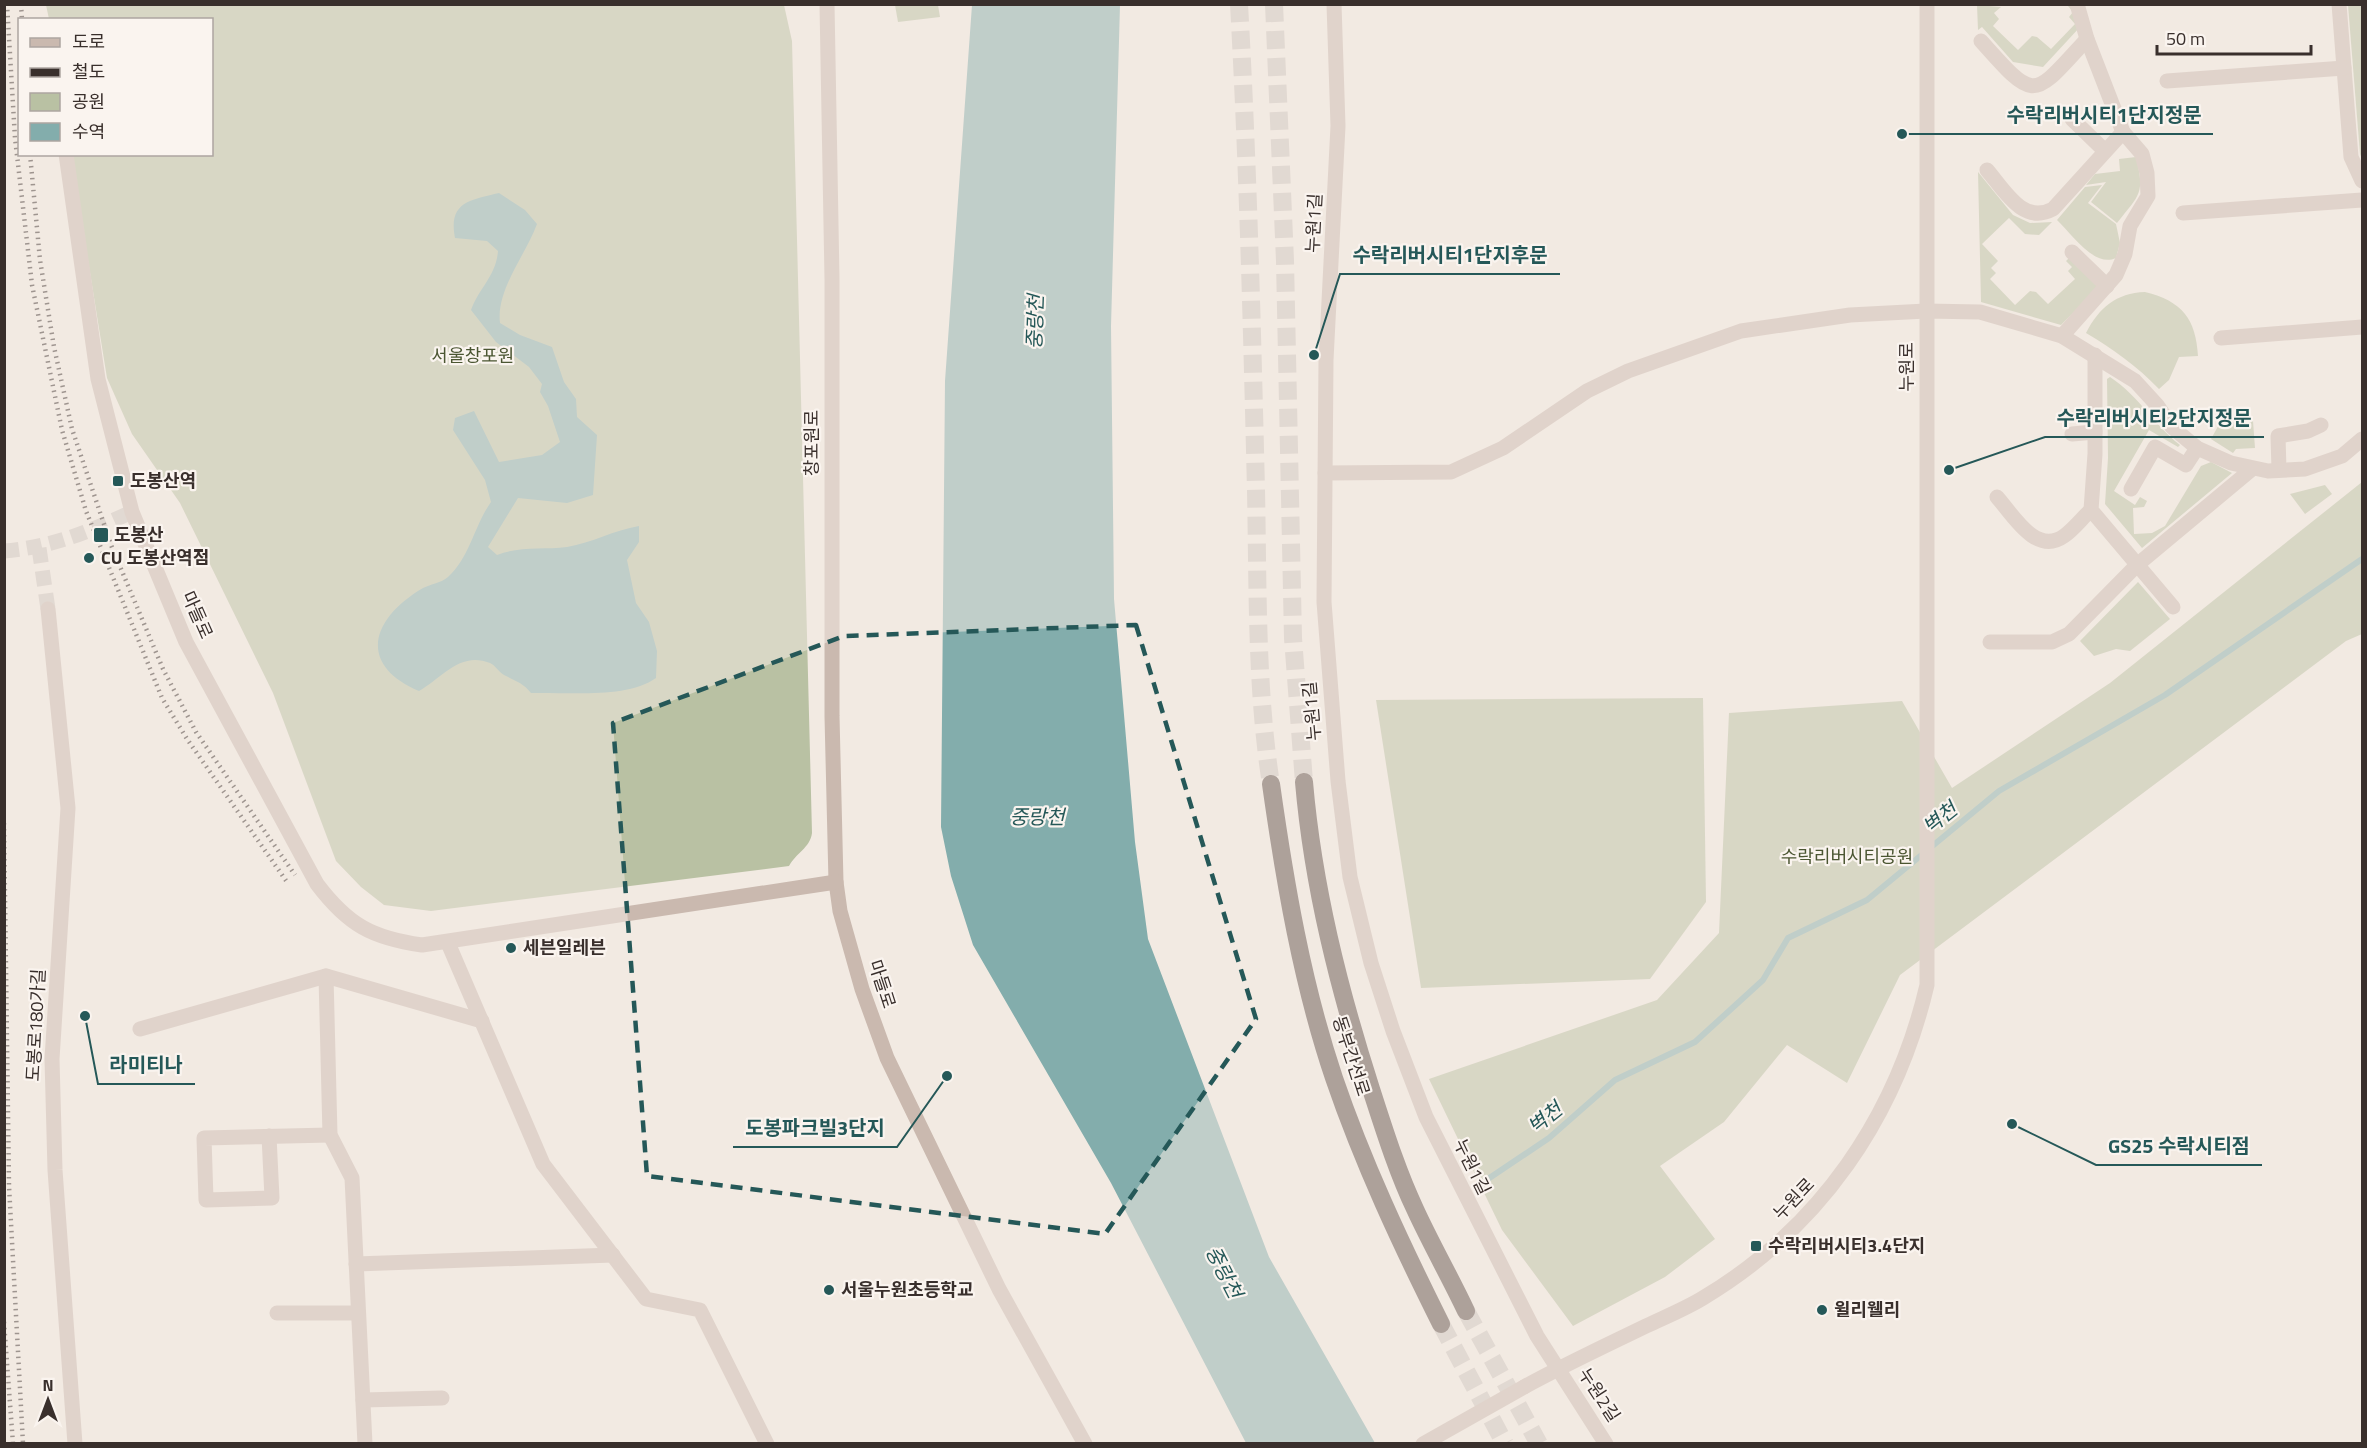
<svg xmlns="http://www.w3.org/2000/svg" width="2367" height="1448" font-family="'Titillium Web','Noto Sans KR',sans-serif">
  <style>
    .green { fill: #b9c1a3 }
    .water { fill: #83adac }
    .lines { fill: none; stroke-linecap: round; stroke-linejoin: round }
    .stream { stroke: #83adac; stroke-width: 6 }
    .minor-tunnel { stroke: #cdc5be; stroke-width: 15; stroke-dasharray: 15 8; stroke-linecap: butt }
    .highway-tunnel { stroke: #cdc5be; stroke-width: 18; stroke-dasharray: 18 9; stroke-linecap: butt }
    .minor { stroke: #cab9af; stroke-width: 15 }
    .highway { stroke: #594944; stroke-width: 18 }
    .rail { stroke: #392f2c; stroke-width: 4.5; stroke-dasharray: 1.5 4.5; stroke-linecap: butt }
    .minor-bridge { stroke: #cab9af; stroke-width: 15 }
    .marked { fill: none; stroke: #255858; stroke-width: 4.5; stroke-dasharray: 12 8; stroke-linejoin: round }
    .poi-dot { fill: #255858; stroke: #faf4ef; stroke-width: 2 }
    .labels { text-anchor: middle; stroke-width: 4.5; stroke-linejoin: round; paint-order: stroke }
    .street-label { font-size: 18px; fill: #392f2c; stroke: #faf4ef }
    .park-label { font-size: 18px; fill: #4b5632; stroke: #faf4ef }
    .poi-label { font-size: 18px; font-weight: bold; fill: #392f2c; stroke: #faf4ef; text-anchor: start }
    .water-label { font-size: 20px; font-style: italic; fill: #255858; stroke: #faf4ef }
    .leader { fill: none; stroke: #255858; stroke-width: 2 }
    .callout-dot { fill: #255858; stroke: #faf4ef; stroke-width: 2 }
    .callout-label { font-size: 20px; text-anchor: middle; font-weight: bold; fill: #255858; stroke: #faf4ef; stroke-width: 4.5; stroke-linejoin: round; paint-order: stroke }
  </style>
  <rect width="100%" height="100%" fill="#f2eae2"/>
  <g class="green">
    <path d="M 46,5 L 784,5 L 792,41 L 812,833 C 810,848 796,853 789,866 L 431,911 L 384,905 L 361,887 L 336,861 L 273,693 L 180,503 L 132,434 L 107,378 L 71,155 L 212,154 L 212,20 L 49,19 Z"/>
    <polygon points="895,5 938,5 940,17 898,22"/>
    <polygon points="1977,5 2001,7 1994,13 1999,19 1993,26 2018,50 2032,36 2037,37 2051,49 2075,24 2069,17 2073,12 2068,6 2070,5 2073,5 2080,27 2043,67 2013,62 1982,27 1978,30"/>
    <polygon points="2348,5 2362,5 2362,159 2360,154"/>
    <path d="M 2136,157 C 2145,194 2140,194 2117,223 L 2091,202 L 2106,182 L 2086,185 L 2095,174 L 2120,171 L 2119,159 Z"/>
    <polygon points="1978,172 2013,215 2030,223 2052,222 2039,235 2025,234 2009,218 1982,244 1998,261 1991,268 1996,273 1990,279 2015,305 2030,291 2036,292 2048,304 2075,279 2068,271 2072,267 2066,261 2071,256 2101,285 2061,325 1981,302"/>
    <path d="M 2102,185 L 2088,203 L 2116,224 L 2120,243 L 2116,258 C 2094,268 2072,234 2057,220 L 2085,187 Z"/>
    <path d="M 2145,292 C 2182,301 2196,319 2198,356 L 2179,357 L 2169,380 L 2159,389 C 2137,366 2113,349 2086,333 C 2099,308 2116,293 2145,292 Z"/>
    <path d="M 2110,377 C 2139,396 2153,424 2180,445 L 2178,447 L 2149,430 L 2114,491 L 2135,505 L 2140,497 L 2147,501 L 2144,507 L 2133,508 L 2134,534 L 2152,533 L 2165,526 L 2201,466 L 2211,462 L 2232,473 L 2142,548 L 2105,504 L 2108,458 L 2107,379 Z"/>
    <polygon points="2222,419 2253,421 2255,448 2236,449 2233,453 2211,439"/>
    <polygon points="2362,482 2362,634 2346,641 1900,975 1847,1083 1787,1045 1724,1122 1660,1166 1715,1239 1665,1277 1573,1326 1502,1230 1429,1079 1657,1000 1719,933 1729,713 1902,701 1952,788 2110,683"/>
    <polygon points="2325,485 2332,494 2305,514 2290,494"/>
    <polygon points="2138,582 2170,619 2130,651 2116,649 2094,656 2080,641"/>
    <polygon points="1703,698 1706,902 1650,979 1421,988 1376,700"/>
  </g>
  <g class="water">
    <polygon points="972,5 1120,5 1111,326 1114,599 1135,842 1148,939 1269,1257 1375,1443 1246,1443 1111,1183 973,945 951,876 941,827 945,381"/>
    <path d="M 499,193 L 525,210 L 537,224 C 525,256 496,290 500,323 L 520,335 L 552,347 L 564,382 L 576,399 L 577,417 L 597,435 L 593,495 L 567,503 L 518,498 L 488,547 L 497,555 C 520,546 543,550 567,547 C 592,543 614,530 639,526 L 639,542 L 627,560 L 636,603 L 649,622 L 657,651 L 656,678 C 627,699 567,692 531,693 C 523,683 515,681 504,675 C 499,672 495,665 490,663 C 460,651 442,678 419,691 C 356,664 372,618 423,588 C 431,584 441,583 448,577 C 470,557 474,526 491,502 L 485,480 L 453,430 L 455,418 L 474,411 L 499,462 L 542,455 L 560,442 L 548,406 L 540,392 L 542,384 L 529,367 L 496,342 L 471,310 C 479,288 496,276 498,251 L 487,241 L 455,238 C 448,202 470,200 499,193 Z"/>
  </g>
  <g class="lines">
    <polyline class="stream" points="1476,1187 1549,1138 1615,1080 1695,1042 1763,980 1788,938 1867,900 1999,791 2165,695 2362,559"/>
    <g class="minor-tunnel">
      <polyline points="39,548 48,609"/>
      <path d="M 4,551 C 53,547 88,532 132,512"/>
    </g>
    <g class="highway-tunnel">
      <path d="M 1239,4 C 1248,166 1252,328 1256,490 C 1258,588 1256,688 1271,784"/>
      <polyline points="1274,4 1285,261 1293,638 1304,782"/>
      <polyline points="1466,1311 1539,1444"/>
      <polyline points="1441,1324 1505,1444"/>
    </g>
    <g class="minor">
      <polyline points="827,4 832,279 832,716 836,882 840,911 862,989 887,1058 999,1289 1085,1444"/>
      <polyline points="1334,4 1338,126 1326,360 1324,602 1338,781 1350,877 1371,963 1393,1031 1426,1117 1537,1336 1606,1444"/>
      <polyline points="2339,4 2351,157 2362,181"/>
      <path d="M 1981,41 C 2036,103 2032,99 2087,39"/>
      <polyline points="2167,81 2344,68"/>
      <polyline points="2072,119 2105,151"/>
      <path d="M 66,154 L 98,379 L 132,512 L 186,642 L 317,884 C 348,925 372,938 422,945 L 836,882"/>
      <path d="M 1987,170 C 2005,191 2023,225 2053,209 L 2123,132"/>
      <polyline points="2183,213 2362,200"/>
      <polyline points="2072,252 2107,286"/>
      <polyline points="2062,336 2116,275 2125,254 2130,226 2148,196 2147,173 2142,154 2123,132 2087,39 2077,4"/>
      <polyline points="2221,338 2362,327"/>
      <polyline points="2095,355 2095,454 2091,510 2173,607"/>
      <polyline points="2072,434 2095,432"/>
      <polyline points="2279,470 2278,436 2308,431 2321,425"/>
      <polyline points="1325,473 1451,472 1503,448 1587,391 1628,371 1741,331 1850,315 1926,311 1980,312 2062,336 2135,381 2157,405 2172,427 2197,448 2231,463 2268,471 2305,469 2342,456 2362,439"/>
      <polyline points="2131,489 2155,447 2186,465 2197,448"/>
      <path d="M 1997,497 C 2013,515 2036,556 2064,536 C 2074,529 2082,518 2091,510"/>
      <polyline points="48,609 68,808 52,1059 55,1170 75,1444"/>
      <polyline points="1990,642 2052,642 2069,634 2137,565 2252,469"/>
      <polyline points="448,943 543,1164 646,1299 700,1310 767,1444"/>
      <polyline points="326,976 330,1135 352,1178 365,1444"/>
      <polyline points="140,1029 326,976 482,1021"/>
      <polyline points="269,1136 272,1198 206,1200 204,1138 330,1135"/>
      <polyline points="356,1264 613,1255"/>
      <polyline points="277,1313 358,1313"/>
      <path d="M 1524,1387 C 1564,1365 1605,1346 1646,1326 C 1665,1317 1685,1309 1703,1298 C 1820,1228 1896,1117 1927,985 L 1927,4"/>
      <polyline points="363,1400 442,1398"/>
    </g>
    <g class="highway">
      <path d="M 1304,782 C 1313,887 1339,989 1371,1089 C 1384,1129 1397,1171 1415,1209 C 1431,1244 1450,1277 1466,1311"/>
      <path d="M 1271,784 C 1285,883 1302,983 1334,1078 C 1363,1163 1401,1244 1441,1324"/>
    </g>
    <g class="rail">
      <polyline points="7,4 15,138 32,285 62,430 86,511 162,698 187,739 287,882"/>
      <polyline points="21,4 22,20"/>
      <polyline points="30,154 40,260 54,347 72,429 111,545 163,669 196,732 295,875"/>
      <polyline points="4,823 9,1186 23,1444"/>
      <polyline points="4,1322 13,1444"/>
    </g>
    <polyline class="minor-bridge" points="1423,1444 1524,1387"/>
  </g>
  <path d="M0 0H2367V1448H0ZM 1136,625 L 1256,1019 L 1105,1234 L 647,1176 L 613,723 L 844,636 Z" fill="#f2eae2" fill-opacity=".55" fill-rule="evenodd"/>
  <path class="marked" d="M 1136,625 L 1256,1019 L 1105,1234 L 647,1176 L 613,723 L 844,636 Z"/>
  <g class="poi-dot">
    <rect x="112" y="475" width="12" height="12" rx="3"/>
    <rect x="93" y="527" width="16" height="16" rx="3"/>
    <circle cx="89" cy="558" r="6"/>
    <circle cx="511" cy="948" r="6"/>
    <rect x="1750" y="1240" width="12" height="12" rx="3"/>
    <circle cx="829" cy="1290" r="6"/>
    <circle cx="1822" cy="1310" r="6"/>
  </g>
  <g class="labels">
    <g class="street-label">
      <text transform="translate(1314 223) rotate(-87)" y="6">누원1길</text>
      <text transform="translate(1907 367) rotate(-90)" y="6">누원로</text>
      <text transform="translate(812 443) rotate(-90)" y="6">창포원로</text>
      <text transform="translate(197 615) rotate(66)" y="6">마들로</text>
      <text transform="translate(1312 711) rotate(-95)" y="6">누원1길</text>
      <text transform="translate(882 984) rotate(72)" y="6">마들로</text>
      <text transform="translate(36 1025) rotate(-87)" y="6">도봉로180가길</text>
      <text transform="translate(1351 1056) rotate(72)" y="6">동부간선로</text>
      <text transform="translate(1472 1167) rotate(64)" y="6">누원1길</text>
      <text transform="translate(1794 1199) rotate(-46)" y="6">누원로</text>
      <text transform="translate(1599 1395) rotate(57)" y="6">누원2길</text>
    </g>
    <g class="park-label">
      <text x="473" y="362">서울창포원</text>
      <text x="1847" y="863">수락리버시티공원</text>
    </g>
    <g class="poi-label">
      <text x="130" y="487">도봉산역</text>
      <text x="114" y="541">도봉산</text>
      <text x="101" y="564">CU 도봉산역점</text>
      <text x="523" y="954">세븐일레븐</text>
      <text x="1768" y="1252">수락리버시티3.4단지</text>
      <text x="841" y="1296">서울누원초등학교</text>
      <text x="1834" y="1316">윌리웰리</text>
    </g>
    <g class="water-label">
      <text transform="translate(1035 322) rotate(-88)" y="7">중랑천</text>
      <text x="1037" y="824">중랑천</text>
      <text transform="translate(1940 818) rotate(-39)" y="7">벽천</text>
      <text transform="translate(1545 1118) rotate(-39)" y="7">벽천</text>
      <text transform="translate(1224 1272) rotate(63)" y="7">중랑천</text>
    </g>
  </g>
  <path class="leader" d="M1902 134L1994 134H2213M1314 355L1340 274H1560M1949 470L2045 437H2264M85 1016L98 1084H195M947 1076L897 1147H733M2012 1124L2096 1165H2262"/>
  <g class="callout-dot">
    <circle cx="1902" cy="134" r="6"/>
    <circle cx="1314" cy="355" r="6"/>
    <circle cx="1949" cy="470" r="6"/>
    <circle cx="85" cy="1016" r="6"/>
    <circle cx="947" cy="1076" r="6"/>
    <circle cx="2012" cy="1124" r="6"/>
  </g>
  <g class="callout-label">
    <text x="2104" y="122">수락리버시티1단지정문</text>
    <text x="1450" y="262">수락리버시티1단지후문</text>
    <text x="2154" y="425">수락리버시티2단지정문</text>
    <text x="146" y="1072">라미티나</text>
    <text x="815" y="1135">도봉파크빌3단지</text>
    <text x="2179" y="1153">GS25 수락시티점</text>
  </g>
  <rect width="2367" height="1448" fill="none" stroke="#392f2c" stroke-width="12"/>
  <rect x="18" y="18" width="195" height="138" fill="#faf4ef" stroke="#ada5a1" stroke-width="1.5"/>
  <rect x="30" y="38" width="30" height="9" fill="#cab9af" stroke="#ada5a1" stroke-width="1.5"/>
  <text x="72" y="48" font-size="18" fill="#392f2c">도로</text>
  <rect x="30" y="68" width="30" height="9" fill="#392f2c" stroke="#ada5a1" stroke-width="1.5"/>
  <text x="72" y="78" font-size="18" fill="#392f2c">철도</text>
  <rect x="30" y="93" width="30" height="18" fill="#b9c1a3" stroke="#ada5a1" stroke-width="1.5"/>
  <text x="72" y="108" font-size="18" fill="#392f2c">공원</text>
  <rect x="30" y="123" width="30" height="18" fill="#83adac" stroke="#ada5a1" stroke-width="1.5"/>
  <text x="72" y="138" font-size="18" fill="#392f2c">수역</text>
  <g transform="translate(48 1400)" stroke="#faf4ef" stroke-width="4.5" paint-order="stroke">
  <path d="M0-4.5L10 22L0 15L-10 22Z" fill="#392f2c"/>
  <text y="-9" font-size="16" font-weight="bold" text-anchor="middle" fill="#392f2c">N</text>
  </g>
  <path d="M2157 45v9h154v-9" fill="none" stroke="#392f2c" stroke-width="3"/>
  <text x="2166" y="45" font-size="18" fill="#392f2c" stroke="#faf4ef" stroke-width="4.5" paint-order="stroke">50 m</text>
</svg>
